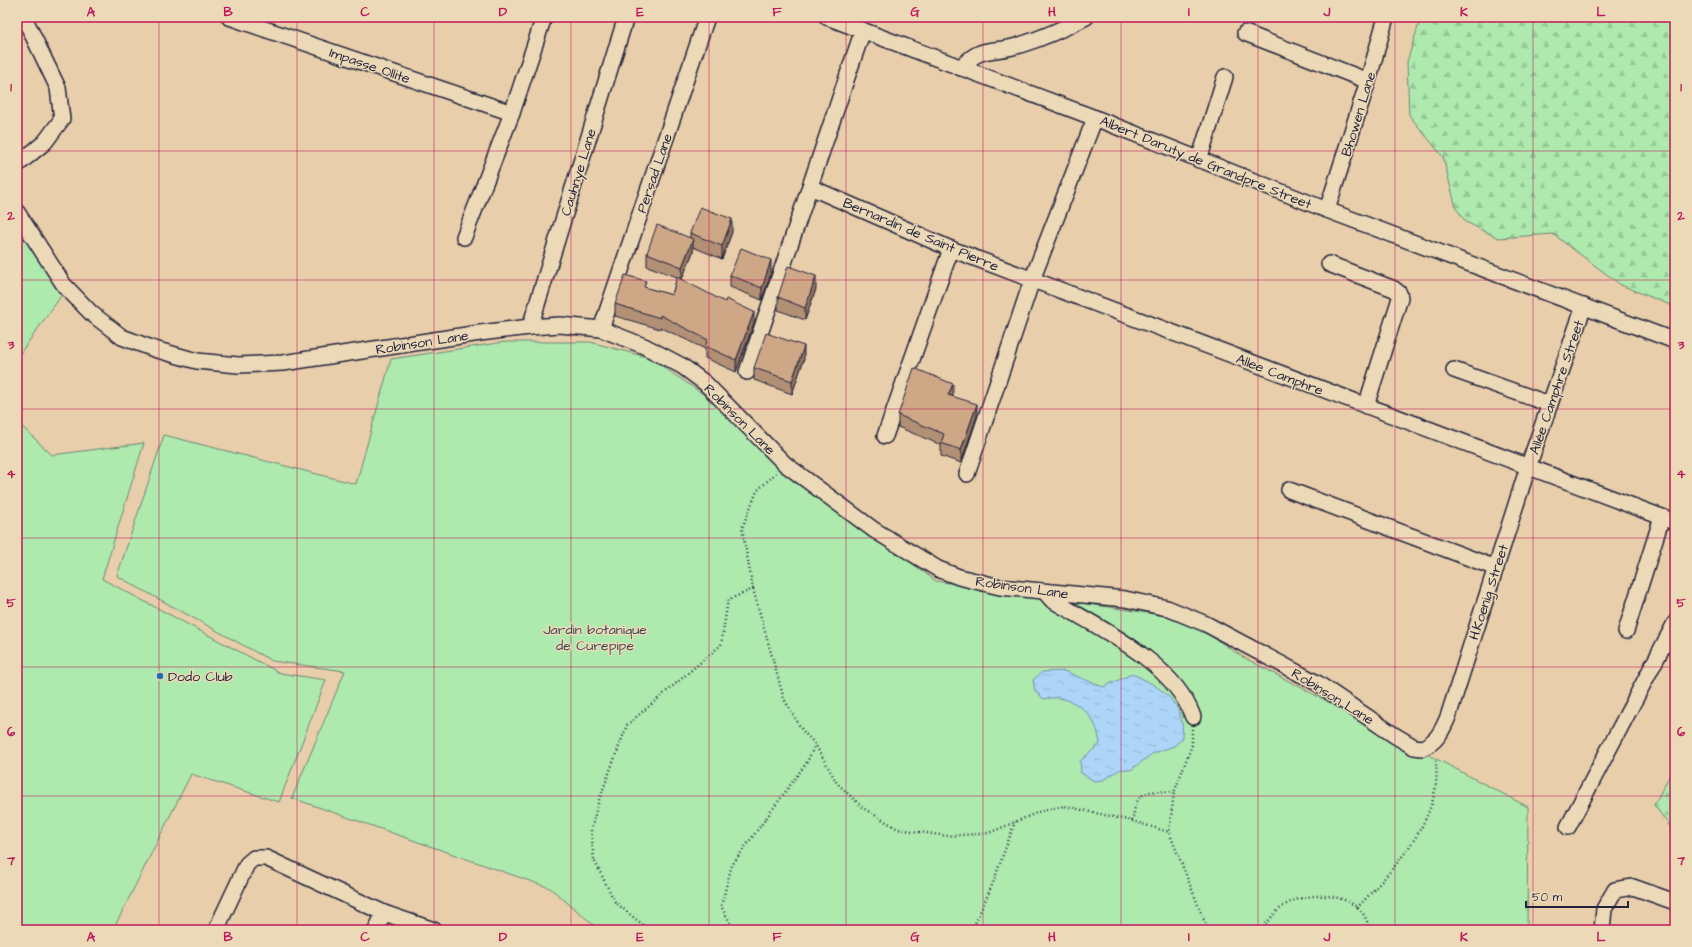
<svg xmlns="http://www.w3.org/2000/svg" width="1692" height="947" font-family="'Architects Daughter',sans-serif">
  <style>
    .green { fill: #aee9ae; stroke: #688674 }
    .forest { fill: url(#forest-firs); stroke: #688674 }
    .water { fill: url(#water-ripples); stroke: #758dac }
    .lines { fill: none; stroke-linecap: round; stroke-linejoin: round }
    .minor-casing { stroke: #22223b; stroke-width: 18 }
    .path { stroke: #22223b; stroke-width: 2.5; stroke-dasharray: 1 3; stroke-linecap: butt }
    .minor { stroke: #ecd9b7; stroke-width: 15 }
    .wall { fill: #b19074; stroke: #22223b }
    .shaded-wall { fill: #90755e; stroke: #22223b }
    .building { fill: #cea787; stroke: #22223b }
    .grid { fill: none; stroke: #c2185b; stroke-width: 1; stroke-opacity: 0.55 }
    .poi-dot { fill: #1f6fb2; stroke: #ecd9b7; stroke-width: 1.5 }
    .labels { text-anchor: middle; stroke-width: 3; stroke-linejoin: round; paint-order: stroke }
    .street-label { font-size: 14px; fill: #22223b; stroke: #ecd9b7 }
    .park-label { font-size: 14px; fill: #3e4a52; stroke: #ecd9b7 }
    .poi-label { font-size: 14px; fill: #22223b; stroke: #ecd9b7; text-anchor: start }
    .neatline { fill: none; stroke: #c2185b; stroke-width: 1.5 }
    .grid-label { font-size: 13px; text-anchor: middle; font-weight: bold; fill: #c2185b }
  </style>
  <defs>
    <pattern id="forest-firs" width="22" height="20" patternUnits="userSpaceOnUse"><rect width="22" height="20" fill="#aee9ae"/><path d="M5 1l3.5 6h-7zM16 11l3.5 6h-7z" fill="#95c897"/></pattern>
    <pattern id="water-ripples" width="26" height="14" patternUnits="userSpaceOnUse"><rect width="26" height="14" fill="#add5f7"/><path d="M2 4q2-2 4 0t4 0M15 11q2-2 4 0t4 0" fill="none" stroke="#95b7d5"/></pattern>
  </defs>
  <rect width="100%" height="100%" fill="#e8ceab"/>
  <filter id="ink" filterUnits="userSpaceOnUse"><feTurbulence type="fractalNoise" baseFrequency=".025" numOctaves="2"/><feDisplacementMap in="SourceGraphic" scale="8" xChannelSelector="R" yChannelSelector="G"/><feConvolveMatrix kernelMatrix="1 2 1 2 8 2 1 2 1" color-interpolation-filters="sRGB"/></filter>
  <g filter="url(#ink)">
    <g class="green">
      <polygon points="17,223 61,296 17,358"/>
      <polygon points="505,342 590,342 650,358 703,394 791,475 936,581 1161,615 1202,630 1243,657 1528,807 1527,930 600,930 550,888 292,798 345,671 272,661 117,576 164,435 356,484 391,359"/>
      <polygon points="17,422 52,455 144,443 102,579 280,673 326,680 279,802 191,774 113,930 17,930"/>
    </g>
    <g class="forest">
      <polygon points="1421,17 1675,17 1675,307 1621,285 1553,234 1498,238 1466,222 1456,208 1443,157 1409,115 1407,62"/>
      <polygon points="1675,765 1675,833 1654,805"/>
    </g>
    <path class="water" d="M 1064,671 L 1103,687 L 1132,674 C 1153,683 1179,697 1182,723 C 1183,728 1182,734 1182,739 L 1174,746 L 1152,754 L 1131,770 L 1121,769 L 1103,780 L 1094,781 L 1081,773 L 1080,761 L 1100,744 C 1099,738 1098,731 1095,725 C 1086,706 1065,694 1044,699 L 1035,691 L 1033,680 L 1042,672 Z"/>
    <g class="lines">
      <g class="minor-casing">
        <g id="minor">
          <polyline points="229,17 512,113"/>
          <polyline points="827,17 1095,118 1327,210 1675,341"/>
          <polyline points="1245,33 1368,81"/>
          <path d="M 961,68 C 981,44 994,54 1020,45 C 1043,38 1065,28 1086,17"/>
          <polyline points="1199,160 1225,77"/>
          <polyline points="17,165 45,142 62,119 58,88 24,17"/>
          <polyline points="810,187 951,249 1675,522"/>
          <polyline points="1327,210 1368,81 1386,17"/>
          <path d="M 17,212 L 64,285 L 91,313 L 122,337 L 154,349 L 197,361 L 238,365 L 283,363 L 480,333 L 530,327 L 560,325 L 601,329 L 644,346 L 682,366 L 705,383 L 785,464 L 874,530 L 938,569 L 959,577 L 1000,587 L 1125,599 L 1167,608 L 1206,624 L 1317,683 L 1394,735 L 1414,747 L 1422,748 C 1437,742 1442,731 1448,717 L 1528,467 L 1584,306"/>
          <polyline points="464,237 512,113 544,17"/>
          <polyline points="1329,264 1394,289 1399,293 1400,298 1366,406"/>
          <polyline points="530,327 626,17"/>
          <polyline points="601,329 707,17"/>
          <polyline points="1454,370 1549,404"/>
          <polyline points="747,372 863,30"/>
          <polyline points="885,436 951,249"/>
          <polyline points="967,474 1032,280 1095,118"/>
          <polyline points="1289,490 1496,568"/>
          <path d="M 1045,592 L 1052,600 C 1099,628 1174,662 1193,717"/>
          <polyline points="1626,631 1662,517"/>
          <polyline points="1568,827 1675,623"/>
          <polyline points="216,930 247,864 254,858 266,858 384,913 434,930"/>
          <polyline points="376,930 384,913"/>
          <polyline points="1602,930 1604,909 1615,890 1633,887 1675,902"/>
        </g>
      </g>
      <g class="path">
        <polyline points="753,589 784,699 802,730 815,744 837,783 863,808 898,829 948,836 989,833 1041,811 1064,806 1132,821 1169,832"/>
        <polyline points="1192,729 1192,745 1174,793 1169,832 1208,930"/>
        <path d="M 1132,821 C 1134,815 1134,808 1137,802 C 1144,788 1162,791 1174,793"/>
        <path d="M 1357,908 C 1394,868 1446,816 1435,758"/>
        <polyline points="649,930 615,902 594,860 591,830 599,800 627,725 721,645 728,600 753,589 742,528 757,491 776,473"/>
        <polyline points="734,930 721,906 732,865 807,762 815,745"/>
        <polyline points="972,930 993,883 1015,822"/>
        <path d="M 1261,930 C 1270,919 1279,906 1293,901 C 1319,890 1365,895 1369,930"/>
      </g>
      <use href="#minor" class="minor"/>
    </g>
    <g class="wall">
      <polygon points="732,232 722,259 693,247 693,252 682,279 677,277 754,323 736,372 705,358 705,349 660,327 660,329 615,316 615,304 646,288 672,295 677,277 647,266 647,253 690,238 690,233"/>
      <polygon points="771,273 762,300 730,287 730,275"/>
      <polygon points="816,289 805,320 778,310 778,297"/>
      <polygon points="804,359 792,394 754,380 754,368"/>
      <polygon points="953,396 977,416 961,463 941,456 941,445 898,427 898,415"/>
    </g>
    <g class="shaded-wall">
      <polygon points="732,219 732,232 722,259 722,246"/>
      <polygon points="693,239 693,252 682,279 682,267"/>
      <polygon points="771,260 771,273 762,300 762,288"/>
      <polygon points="816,276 816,289 805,320 805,308"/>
      <polygon points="754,312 754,323 736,372 736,360"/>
      <polygon points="804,346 804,359 792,394 792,381"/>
      <polygon points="953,384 953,397 948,395"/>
      <polygon points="977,404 977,416 961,463 961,450"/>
    </g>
    <g class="building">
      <polygon points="700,207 732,219 722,246 690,233"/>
      <polygon points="657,225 693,239 682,267 647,253"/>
      <polygon points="741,248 771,260 762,288 730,275"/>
      <polygon points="788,266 816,276 805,308 778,297"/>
      <polygon points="625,275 646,281 644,287 672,295 677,277 725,302 726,299 754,312 736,360 705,346 708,340 660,315 660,318 615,304"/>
      <polygon points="766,333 804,346 792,381 754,368"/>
      <polygon points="914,368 953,384 948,395 977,404 961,450 941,443 944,434 898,415"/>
    </g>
  </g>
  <path class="grid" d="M 159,17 L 159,930M 297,17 L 297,930M 434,17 L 434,930M 571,17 L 571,930M 709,17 L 709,930M 846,17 L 846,930M 983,17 L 983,930M 1121,17 L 1121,930M 1258,17 L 1258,930M 1395,17 L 1395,930M 1533,17 L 1533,930M 17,151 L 1675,151M 17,280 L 1675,280M 17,409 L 1675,409M 17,538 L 1675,538M 17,667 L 1675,667M 17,796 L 1675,796"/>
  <circle class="poi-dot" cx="160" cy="676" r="4"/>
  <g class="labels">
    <g class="street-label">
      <text transform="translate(370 65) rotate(19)" y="5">Impasse Ollite</text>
      <text transform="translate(1358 114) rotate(-73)" y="5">Bhowen Lane</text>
      <text transform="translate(1206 162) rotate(22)" y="5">Albert Daruty de Grandpre Street</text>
      <text transform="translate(578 172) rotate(-73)" y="5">Cauhnye Lane</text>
      <text transform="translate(654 173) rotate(-71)" y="5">Persad Lane</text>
      <text transform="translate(921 234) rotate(23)" y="5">Bernardin de Saint Pierre</text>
      <text transform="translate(422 342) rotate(-9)" y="5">Robinson Lane</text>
      <text transform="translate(1280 374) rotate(21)" y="5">Allee Camphre</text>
      <text transform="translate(1556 387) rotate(-71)" y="5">Allée Camphre Street</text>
      <text transform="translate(740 419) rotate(45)" y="5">Robinson Lane</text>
      <text transform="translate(1022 587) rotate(8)" y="5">Robinson Lane</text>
      <text transform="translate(1488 592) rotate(-72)" y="5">H.Koenig Street</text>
      <text transform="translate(1333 696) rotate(32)" y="5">Robinson Lane</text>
    </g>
    <g class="park-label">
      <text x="595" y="634">Jardin botanique<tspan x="595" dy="16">de Curepipe</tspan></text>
    </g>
    <g class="poi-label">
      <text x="168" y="681">Dodo Club</text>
    </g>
  </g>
  <rect width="1692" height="947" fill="none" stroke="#ecd9b7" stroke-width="44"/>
  <path d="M1526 901v6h102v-6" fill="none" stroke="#22223b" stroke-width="2"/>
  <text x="1532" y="901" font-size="12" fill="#22223b" stroke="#ecd9b7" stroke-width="3" paint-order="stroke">50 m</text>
  <rect x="22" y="22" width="1648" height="903" class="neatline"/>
  <g class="grid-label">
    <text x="91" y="16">A</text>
    <text x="228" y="16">B</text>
    <text x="365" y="16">C</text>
    <text x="503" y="16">D</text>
    <text x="640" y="16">E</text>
    <text x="777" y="16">F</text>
    <text x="915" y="16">G</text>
    <text x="1052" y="16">H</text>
    <text x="1189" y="16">I</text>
    <text x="1327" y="16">J</text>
    <text x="1464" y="16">K</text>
    <text x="1601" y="16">L</text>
    <text x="11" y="91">1</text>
    <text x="1681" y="91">1</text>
    <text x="11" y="220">2</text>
    <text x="1681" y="220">2</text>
    <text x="11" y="349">3</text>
    <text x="1681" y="349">3</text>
    <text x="11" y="478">4</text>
    <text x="1681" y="478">4</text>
    <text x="11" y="607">5</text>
    <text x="1681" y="607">5</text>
    <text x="11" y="736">6</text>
    <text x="1681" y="736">6</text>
    <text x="11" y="865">7</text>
    <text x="1681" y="865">7</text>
    <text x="91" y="941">A</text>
    <text x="228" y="941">B</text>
    <text x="365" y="941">C</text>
    <text x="503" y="941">D</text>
    <text x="640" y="941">E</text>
    <text x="777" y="941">F</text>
    <text x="915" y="941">G</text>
    <text x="1052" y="941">H</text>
    <text x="1189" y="941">I</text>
    <text x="1327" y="941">J</text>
    <text x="1464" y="941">K</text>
    <text x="1601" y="941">L</text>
  </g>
</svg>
